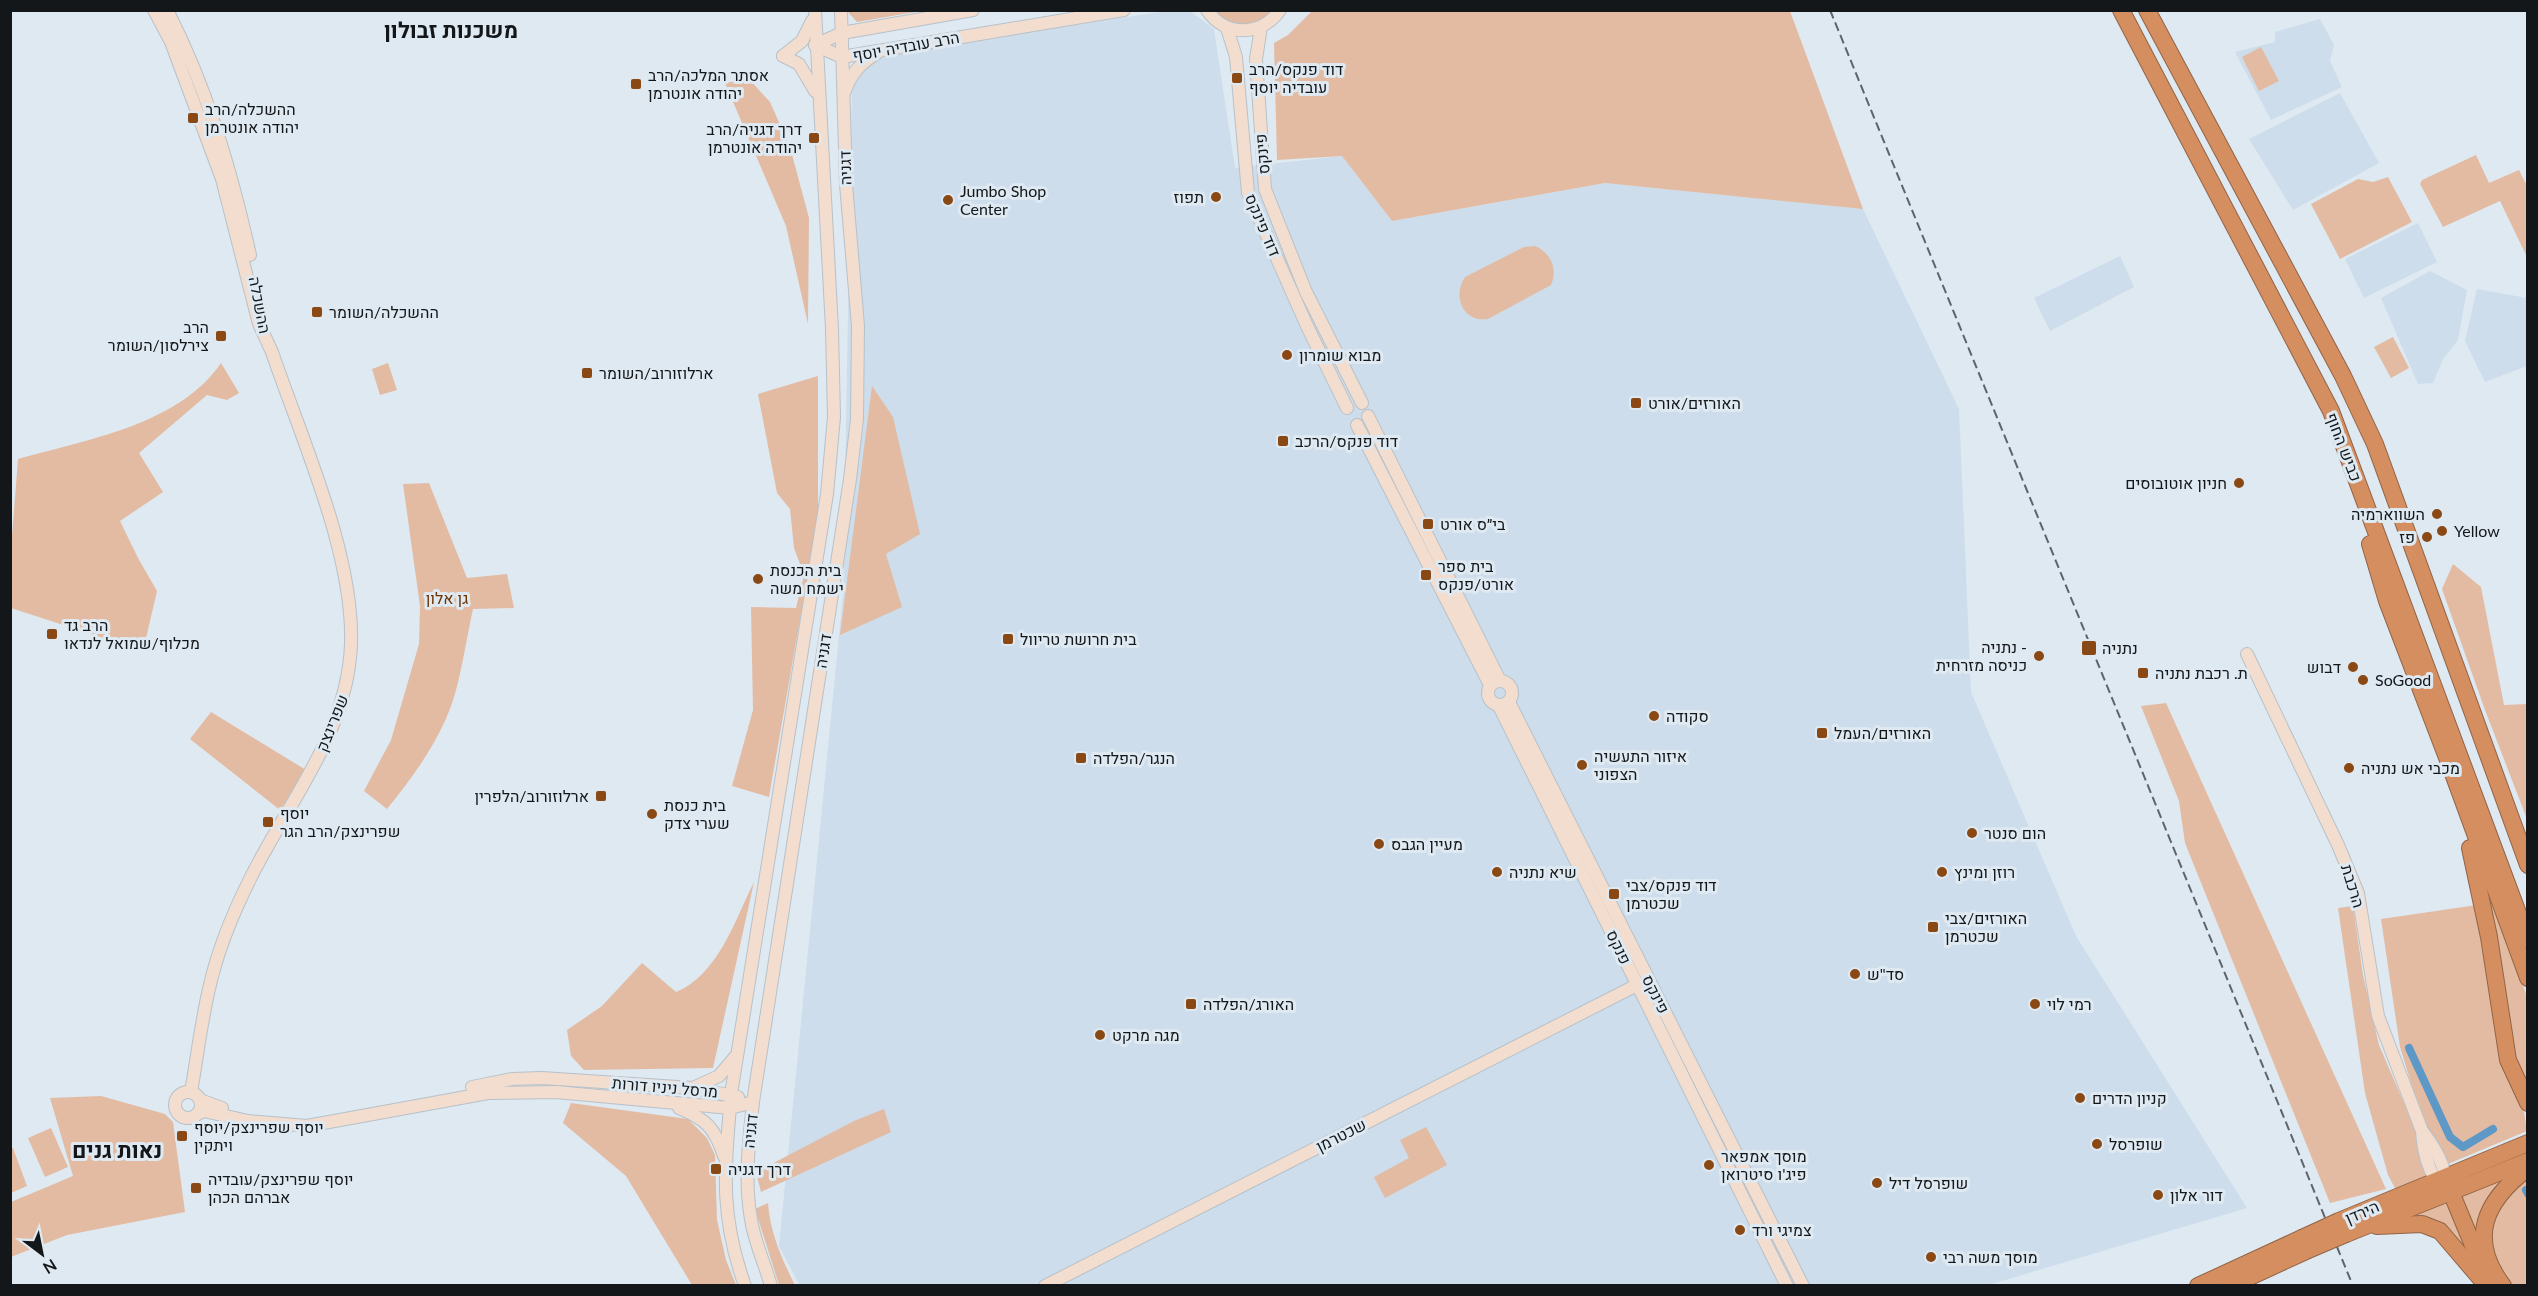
<svg xmlns="http://www.w3.org/2000/svg" width="2538" height="1296" font-family="Lato,Heebo,sans-serif">
  <style>
    .built { fill: #cdddeb }
    .green { fill: #e2bba2 }
    .lines { fill: none; stroke-linecap: round; stroke-linejoin: round }
    .canal { stroke: #5d98c6; stroke-width: 8 }
    .secondary-casing { stroke: #b7c1c9; stroke-width: 14 }
    .highway-casing { stroke: #916447; stroke-width: 18 }
    .secondary { stroke: #f2ddcf; stroke-width: 12 }
    .highway { stroke: #d58e5f; stroke-width: 16 }
    .rail { stroke: #5e6469; stroke-width: 2; stroke-dasharray: 9 4.5; stroke-linecap: butt }
    .highway-bridge-casing { stroke: #916447; stroke-width: 18; stroke-linecap: butt }
    .highway-bridge { stroke: #d58e5f; stroke-width: 16 }
    .poi-dot { fill: #8a4815; stroke: #dfe9f2; stroke-width: 2 }
    .labels { text-anchor: middle; stroke-width: 6; stroke-linejoin: round; paint-order: stroke }
    .street-label { font-size: 16px; fill: #13171a; stroke: #dfe9f2 }
    .poi-label { font-size: 16px; fill: #13171a; stroke: #dfe9f2; text-anchor: start }
    .park-label { font-size: 16px; fill: #6d3402; stroke: #dfe9f2 }
    .district-label { font-size: 22px; font-weight: bold; fill: #13171a; stroke: #dfe9f2 }
  </style>
  <rect width="100%" height="100%" fill="#dfe9f2"/>
  <g class="built">
    <polygon points="1166,11 1190,11 1214,29 1235,168 1342,156 1392,221 1605,183 1863,209 1959,409 1971,692 2076,936 2247,1208 1985,1286 800,1286 779,1246 843,595 852,88 857,78 882,55"/>
    <polygon points="2320,19 2334,45 2330,61 2342,87 2271,120 2235,52 2275,42 2275,32"/>
    <polygon points="2340,93 2379,163 2293,210 2249,139"/>
    <polygon points="2418,223 2437,262 2364,298 2345,259"/>
    <polygon points="2120,256 2134,287 2050,331 2034,298"/>
    <polygon points="2430,271 2467,290 2458,340 2443,359 2433,383 2418,384 2381,298"/>
    <polygon points="2477,289 2527,298 2527,366 2485,382 2465,341"/>
  </g>
  <g class="green">
    <polygon points="847,11 847,10 921,11 857,22"/>
    <path d="M 1213,11 L 1274,11 C 1254,29 1233,33 1213,11 Z"/>
    <polygon points="1312,11 1790,11 1863,209 1605,183 1392,221 1342,156 1277,160 1274,43 1288,35"/>
    <polygon points="2261,47 2279,81 2259,91 2242,57"/>
    <polygon points="749,79 770,102 790,147 809,218 808,324 786,226 725,83"/>
    <polygon points="2476,155 2489,183 2519,170 2527,186 2527,257 2500,201 2443,227 2420,184 2422,180"/>
    <polygon points="2388,177 2412,222 2340,259 2311,204 2358,179 2373,182"/>
    <path d="M 1535,246 C 1551,253 1558,269 1551,285 L 1488,319 C 1463,323 1452,296 1465,277 L 1524,247 Z"/>
    <polygon points="2393,337 2409,368 2391,378 2374,347"/>
    <path d="M 221,363 L 239,393 L 227,400 L 207,395 L 139,453 L 163,492 L 120,521 L 138,558 L 157,591 L 143,651 L 11,608 L 10,562 L 18,459 C 85,440 179,425 221,363 Z"/>
    <polygon points="388,363 397,390 380,395 372,369"/>
    <polygon points="818,376 818,516 769,797 732,786 753,710 751,607 796,608 804,575 794,548 790,509 777,493 758,394"/>
    <polygon points="872,386 893,417 920,534 886,554 902,607 840,635"/>
    <path d="M 429,483 L 467,578 L 507,574 L 514,608 L 473,609 C 467,636 463,664 456,690 C 444,735 416,773 387,809 L 364,791 L 391,740 L 419,644 L 420,606 L 403,484 Z"/>
    <polygon points="2453,564 2481,587 2504,705 2527,704 2527,819 2485,710 2442,589"/>
    <polygon points="2166,703 2386,1189 2330,1203 2185,843 2179,801 2141,706"/>
    <polygon points="211,712 306,770 280,810 190,739"/>
    <path d="M 754,882 L 713,1068 L 584,1070 L 571,1056 L 567,1030 L 602,1006 L 642,963 L 676,992 C 718,975 735,920 754,882 Z"/>
    <polygon points="2494,901 2527,997 2527,1089 2517,1065 2488,903"/>
    <polygon points="2477,905 2505,1073 2524,1112 2527,1131 2448,1164 2436,1140 2424,1125 2400,1047 2381,919"/>
    <polygon points="2353,906 2363,975 2379,1045 2416,1131 2418,1150 2430,1176 2396,1190 2388,1175 2365,1093 2338,908"/>
    <polygon points="101,1096 165,1114 173,1122 185,1212 67,1235 11,1257 11,1202 73,1176 50,1098"/>
    <polygon points="571,1103 688,1119 707,1138 715,1155 717,1220 726,1260 736,1285 692,1285 626,1176 563,1123"/>
    <polygon points="884,1109 891,1132 761,1192 756,1172 854,1121"/>
    <polygon points="1426,1127 1447,1165 1385,1198 1374,1177 1409,1158 1400,1140"/>
    <polygon points="51,1128 68,1167 45,1177 28,1138"/>
    <polygon points="13,1148 27,1186 11,1193 10,1149"/>
    <polygon points="2525,1165 2481,1241 2455,1194"/>
    <polygon points="2527,1175 2527,1285 2509,1285 2487,1241 2503,1195"/>
    <polygon points="2450,1196 2480,1270 2450,1234 2375,1225"/>
    <path d="M 768,1203 C 770,1232 782,1260 795,1285 L 779,1285 L 755,1209 Z"/>
  </g>
  <g class="lines">
    <g class="canal">
      <polyline points="2409,1048 2450,1137 2463,1147 2493,1129"/>
      <polyline points="2526,1190 2528,1194"/>
    </g>
    <g class="secondary-casing">
      <g id="secondary">
        <path d="M 154,10 L 171,42 L 222,179 L 259,324 L 272,352 C 301,438 354,553 351,644 C 348,733 288,802 250,879 C 233,913 217,952 209,989 C 201,1023 197,1058 191,1092"/>
        <path d="M 167,10 C 207,88 231,170 250,255"/>
        <path d="M 1207,10 C 1225,37 1261,37 1280,10"/>
        <polyline points="1261,27 1256,59 1265,189 1306,292 1362,403"/>
        <polyline points="1227,28 1236,57 1248,193 1307,326 1347,408"/>
        <polyline points="815,45 842,57 1124,10"/>
        <polyline points="815,45 842,33 973,10"/>
        <polyline points="783,56 799,64 815,91"/>
        <polyline points="783,56 802,41 812,21"/>
        <path d="M 845,91 C 851,73 861,63 877,53"/>
        <polyline points="1368,416 1500,681"/>
        <polyline points="1357,425 1490,685"/>
        <path d="M 2247,654 L 2338,845 L 2358,893 L 2378,1016 L 2422,1131 C 2423,1148 2428,1175 2442,1187"/>
        <circle cx="1500" cy="693" r="12"/>
        <polyline points="1509,702 1803,1286"/>
        <polyline points="1499,706 1787,1286"/>
        <polyline points="472,1087 512,1079 542,1078 693,1088 738,1097"/>
        <polyline points="695,1087 719,1076 735,1057"/>
        <circle cx="188" cy="1105" r="13"/>
        <polyline points="200,1100 222,1108"/>
        <path d="M 679,1108 C 706,1119 715,1128 724,1156"/>
        <polyline points="197,1114 204,1111 248,1121 307,1126 488,1093 556,1092 730,1108 753,1102"/>
        <path d="M 2422,1131 C 2431,1142 2449,1170 2444,1183"/>
        <path d="M 745,1286 C 719,1213 725,1169 731,1094 L 827,494 L 834,417 L 832,329 L 815,10"/>
        <path d="M 771,1286 C 765,1264 754,1241 751,1219 C 744,1180 749,1142 753,1102 L 850,479 L 857,419 L 858,326 L 846,184 L 841,10"/>
        <polyline points="1045,1286 1637,985"/>
      </g>
    </g>
    <g class="highway-casing">
      <g id="highway">
        <polyline points="2121,10 2331,411 2528,940"/>
        <polyline points="2147,10 2343,376 2375,444 2528,865"/>
        <polyline points="2370,544 2387,601 2451,768 2528,978"/>
        <polyline points="2470,848 2489,937 2508,1060 2528,1103"/>
        <polyline points="2456,1183 2451,1192 2484,1272"/>
        <polyline points="2339,1221 2528,1143"/>
        <polyline points="2377,1226 2422,1224 2440,1231 2487,1286"/>
        <polyline points="2346,1234 2528,1161"/>
        <polyline points="2198,1286 2302,1238"/>
        <polyline points="2230,1286 2306,1251"/>
        <path d="M 2503,1286 C 2467,1238 2485,1201 2528,1168"/>
      </g>
    </g>
    <use href="#secondary" class="secondary"/>
    <use href="#highway" class="highway"/>
    <polyline class="rail" points="1830,10 2353,1286"/>
    <g class="highway-bridge-casing">
      <g id="highway-bridge">
        <polyline points="2302,1238 2339,1221"/>
        <polyline points="2306,1251 2346,1234"/>
      </g>
    </g>
    <use href="#highway-bridge" class="highway-bridge"/>
  </g>
  <g class="poi-dot">
    <rect x="1231" y="72" width="12" height="12" rx="3"/>
    <rect x="630" y="78" width="12" height="12" rx="3"/>
    <rect x="187" y="112" width="12" height="12" rx="3"/>
    <rect x="808" y="132" width="12" height="12" rx="3"/>
    <circle cx="1216" cy="197" r="6"/>
    <circle cx="948" cy="200" r="6"/>
    <rect x="311" y="306" width="12" height="12" rx="3"/>
    <rect x="215" y="330" width="12" height="12" rx="3"/>
    <circle cx="1287" cy="355" r="6"/>
    <rect x="581" y="367" width="12" height="12" rx="3"/>
    <rect x="1630" y="397" width="12" height="12" rx="3"/>
    <rect x="1277" y="435" width="12" height="12" rx="3"/>
    <circle cx="2239" cy="483" r="6"/>
    <circle cx="2437" cy="514" r="6"/>
    <rect x="1422" y="518" width="12" height="12" rx="3"/>
    <circle cx="2442" cy="531" r="6"/>
    <circle cx="2427" cy="537" r="6"/>
    <rect x="1420" y="569" width="12" height="12" rx="3"/>
    <circle cx="758" cy="579" r="6"/>
    <rect x="46" y="628" width="12" height="12" rx="3"/>
    <rect x="1002" y="633" width="12" height="12" rx="3"/>
    <rect x="2081" y="640" width="16" height="16" rx="3"/>
    <circle cx="2039" cy="656" r="6"/>
    <circle cx="2353" cy="667" r="6"/>
    <rect x="2137" y="667" width="12" height="12" rx="3"/>
    <circle cx="2363" cy="680" r="6"/>
    <circle cx="1654" cy="716" r="6"/>
    <rect x="1816" y="727" width="12" height="12" rx="3"/>
    <rect x="1075" y="752" width="12" height="12" rx="3"/>
    <circle cx="1582" cy="765" r="6"/>
    <circle cx="2349" cy="768" r="6"/>
    <rect x="595" y="790" width="12" height="12" rx="3"/>
    <circle cx="652" cy="814" r="6"/>
    <rect x="262" y="816" width="12" height="12" rx="3"/>
    <circle cx="1972" cy="833" r="6"/>
    <circle cx="1379" cy="844" r="6"/>
    <circle cx="1497" cy="872" r="6"/>
    <circle cx="1942" cy="872" r="6"/>
    <rect x="1608" y="888" width="12" height="12" rx="3"/>
    <rect x="1927" y="921" width="12" height="12" rx="3"/>
    <circle cx="1855" cy="974" r="6"/>
    <rect x="1185" y="998" width="12" height="12" rx="3"/>
    <circle cx="2035" cy="1004" r="6"/>
    <circle cx="1100" cy="1035" r="6"/>
    <circle cx="2080" cy="1098" r="6"/>
    <rect x="176" y="1130" width="12" height="12" rx="3"/>
    <circle cx="2097" cy="1144" r="6"/>
    <circle cx="1709" cy="1165" r="6"/>
    <rect x="710" y="1163" width="12" height="12" rx="3"/>
    <circle cx="1877" cy="1183" r="6"/>
    <rect x="190" y="1182" width="12" height="12" rx="3"/>
    <circle cx="2158" cy="1195" r="6"/>
    <circle cx="1740" cy="1230" r="6"/>
    <circle cx="1931" cy="1257" r="6"/>
  </g>
  <g class="labels">
    <g class="street-label">
      <text transform="translate(906 46) rotate(-10)" y="6">הרב עובדיה יוסף</text>
      <text transform="translate(1262 154) rotate(-95)" y="6">פינקס</text>
      <text transform="translate(845 168) rotate(-92)" y="6">דגניה</text>
      <text transform="translate(1263 225) rotate(67)" y="6">דוד פינקס</text>
      <text transform="translate(260 305) rotate(79)" y="6">ההשכלה</text>
      <text transform="translate(2344 447) rotate(69)" y="6">כביש החוף</text>
      <text transform="translate(823 651) rotate(-81)" y="6">דגניה</text>
      <text transform="translate(332 723) rotate(-68)" y="6">שפרינצק</text>
      <text transform="translate(2353 886) rotate(73)" y="6">הרכבת</text>
      <text transform="translate(1619 947) rotate(64)" y="6">פנקס</text>
      <text transform="translate(1656 994) rotate(63)" y="6">פינקס</text>
      <text transform="translate(665 1087) rotate(5)" y="6">מרסל ניניו דורות</text>
      <text transform="translate(750 1131) rotate(-84)" y="6">דגניה</text>
      <text transform="translate(1341 1135) rotate(-27)" y="6">שכטרמן</text>
      <text transform="translate(2362 1212) rotate(-23)" y="6">הירדן</text>
    </g>
    <g class="poi-label">
      <text x="1249" y="75">דוד פנקס/הרב<tspan x="1249" dy="18">עובדיה יוסף</tspan></text>
      <text x="648" y="81">אסתר המלכה/הרב<tspan x="648" dy="18">יהודה אונטרמן</tspan></text>
      <text x="205" y="115">ההשכלה/הרב<tspan x="205" dy="18">יהודה אונטרמן</tspan></text>
      <text x="802" y="135" text-anchor="end">דרך דגניה/הרב<tspan x="802" dy="18">יהודה אונטרמן</tspan></text>
      <text x="960" y="197">Jumbo Shop<tspan x="960" dy="18">Center</tspan></text>
      <text x="1204" y="203" text-anchor="end">תפוז</text>
      <text x="329" y="318">ההשכלה/השומר</text>
      <text x="209" y="333" text-anchor="end">הרב<tspan x="209" dy="18">צירלסון/השומר</tspan></text>
      <text x="1299" y="361">מבוא שומרון</text>
      <text x="599" y="379">ארלוזורוב/השומר</text>
      <text x="1648" y="409">האורזים/אורט</text>
      <text x="1295" y="447">דוד פנקס/הרכב</text>
      <text x="2227" y="489" text-anchor="end">חניון אוטובוסים</text>
      <text x="2425" y="520" text-anchor="end">השווארמיה</text>
      <text x="1440" y="530">בי״ס אורט</text>
      <text x="2454" y="537">Yellow</text>
      <text x="2415" y="543" text-anchor="end">פז</text>
      <text x="1438" y="572">בית ספר<tspan x="1438" dy="18">אורט/פנקס</tspan></text>
      <text x="770" y="576">בית הכנסת<tspan x="770" dy="18">ישמח משה</tspan></text>
      <text x="64" y="631">הרב גד<tspan x="64" dy="18">מכלוף/שמואל לנדאו</tspan></text>
      <text x="1020" y="645">בית חרושת טריוול</text>
      <text x="2027" y="653" text-anchor="end">נתניה -<tspan x="2027" dy="18">כניסה מזרחית</tspan></text>
      <text x="2102" y="654">נתניה</text>
      <text x="2341" y="673" text-anchor="end">דבוש</text>
      <text x="2155" y="679">ת. רכבת נתניה</text>
      <text x="2375" y="686">SoGood</text>
      <text x="1666" y="722">סקודה</text>
      <text x="1834" y="739">האורזים/העמל</text>
      <text x="1594" y="762">איזור התעשיה<tspan x="1594" dy="18">הצפוני</tspan></text>
      <text x="1093" y="764">הנגר/הפלדה</text>
      <text x="2361" y="774">מכבי אש נתניה</text>
      <text x="589" y="802" text-anchor="end">ארלוזורוב/הלפרין</text>
      <text x="664" y="811">בית כנסת<tspan x="664" dy="18">שערי צדק</tspan></text>
      <text x="280" y="819">יוסף<tspan x="280" dy="18">שפרינצק/הרב הגר</tspan></text>
      <text x="1984" y="839">הום סנטר</text>
      <text x="1391" y="850">מעיין הגבס</text>
      <text x="1509" y="878">שיא נתניה</text>
      <text x="1954" y="878">רוזן ומינץ</text>
      <text x="1626" y="891">דוד פנקס/צבי<tspan x="1626" dy="18">שכטרמן</tspan></text>
      <text x="1945" y="924">האורזים/צבי<tspan x="1945" dy="18">שכטרמן</tspan></text>
      <text x="1867" y="980">סד"ש</text>
      <text x="1203" y="1010">האורג/הפלדה</text>
      <text x="2047" y="1010">רמי לוי</text>
      <text x="1112" y="1041">מגה מרקט</text>
      <text x="2092" y="1104">קניון הדרים</text>
      <text x="194" y="1133">יוסף שפרינצק/יוסף<tspan x="194" dy="18">ויתקין</tspan></text>
      <text x="2109" y="1150">שופרסל</text>
      <text x="1721" y="1162">מוסך אמפאר<tspan x="1721" dy="18">פיג'ו סיטרואן</tspan></text>
      <text x="728" y="1175">דרך דגניה</text>
      <text x="208" y="1185">יוסף שפרינצק/עובדיה<tspan x="208" dy="18">אברהם הכהן</tspan></text>
      <text x="1889" y="1189">שופרסל דיל</text>
      <text x="2170" y="1201">דור אלון</text>
      <text x="1752" y="1236">צמיגי ורד</text>
      <text x="1943" y="1263">מוסך משה רבי</text>
    </g>
    <g class="park-label">
      <text x="447" y="604">גן אלון</text>
    </g>
    <g class="district-label">
      <text x="451" y="38">משכנות זבולון</text>
      <text x="117" y="1158">נאות גנים</text>
    </g>
  </g>
  <rect width="2538" height="1296" fill="none" stroke="#13171a" stroke-width="24"/>
  <g transform="translate(42 1254) rotate(148)" stroke="#dfe9f2" stroke-width="4.5" paint-order="stroke">
  <path d="M0-4.5L10 22L0 15L-10 22Z" fill="#13171a"/>
  <text y="-9" font-size="16" font-weight="bold" text-anchor="middle" fill="#13171a">N</text>
  </g>
</svg>
